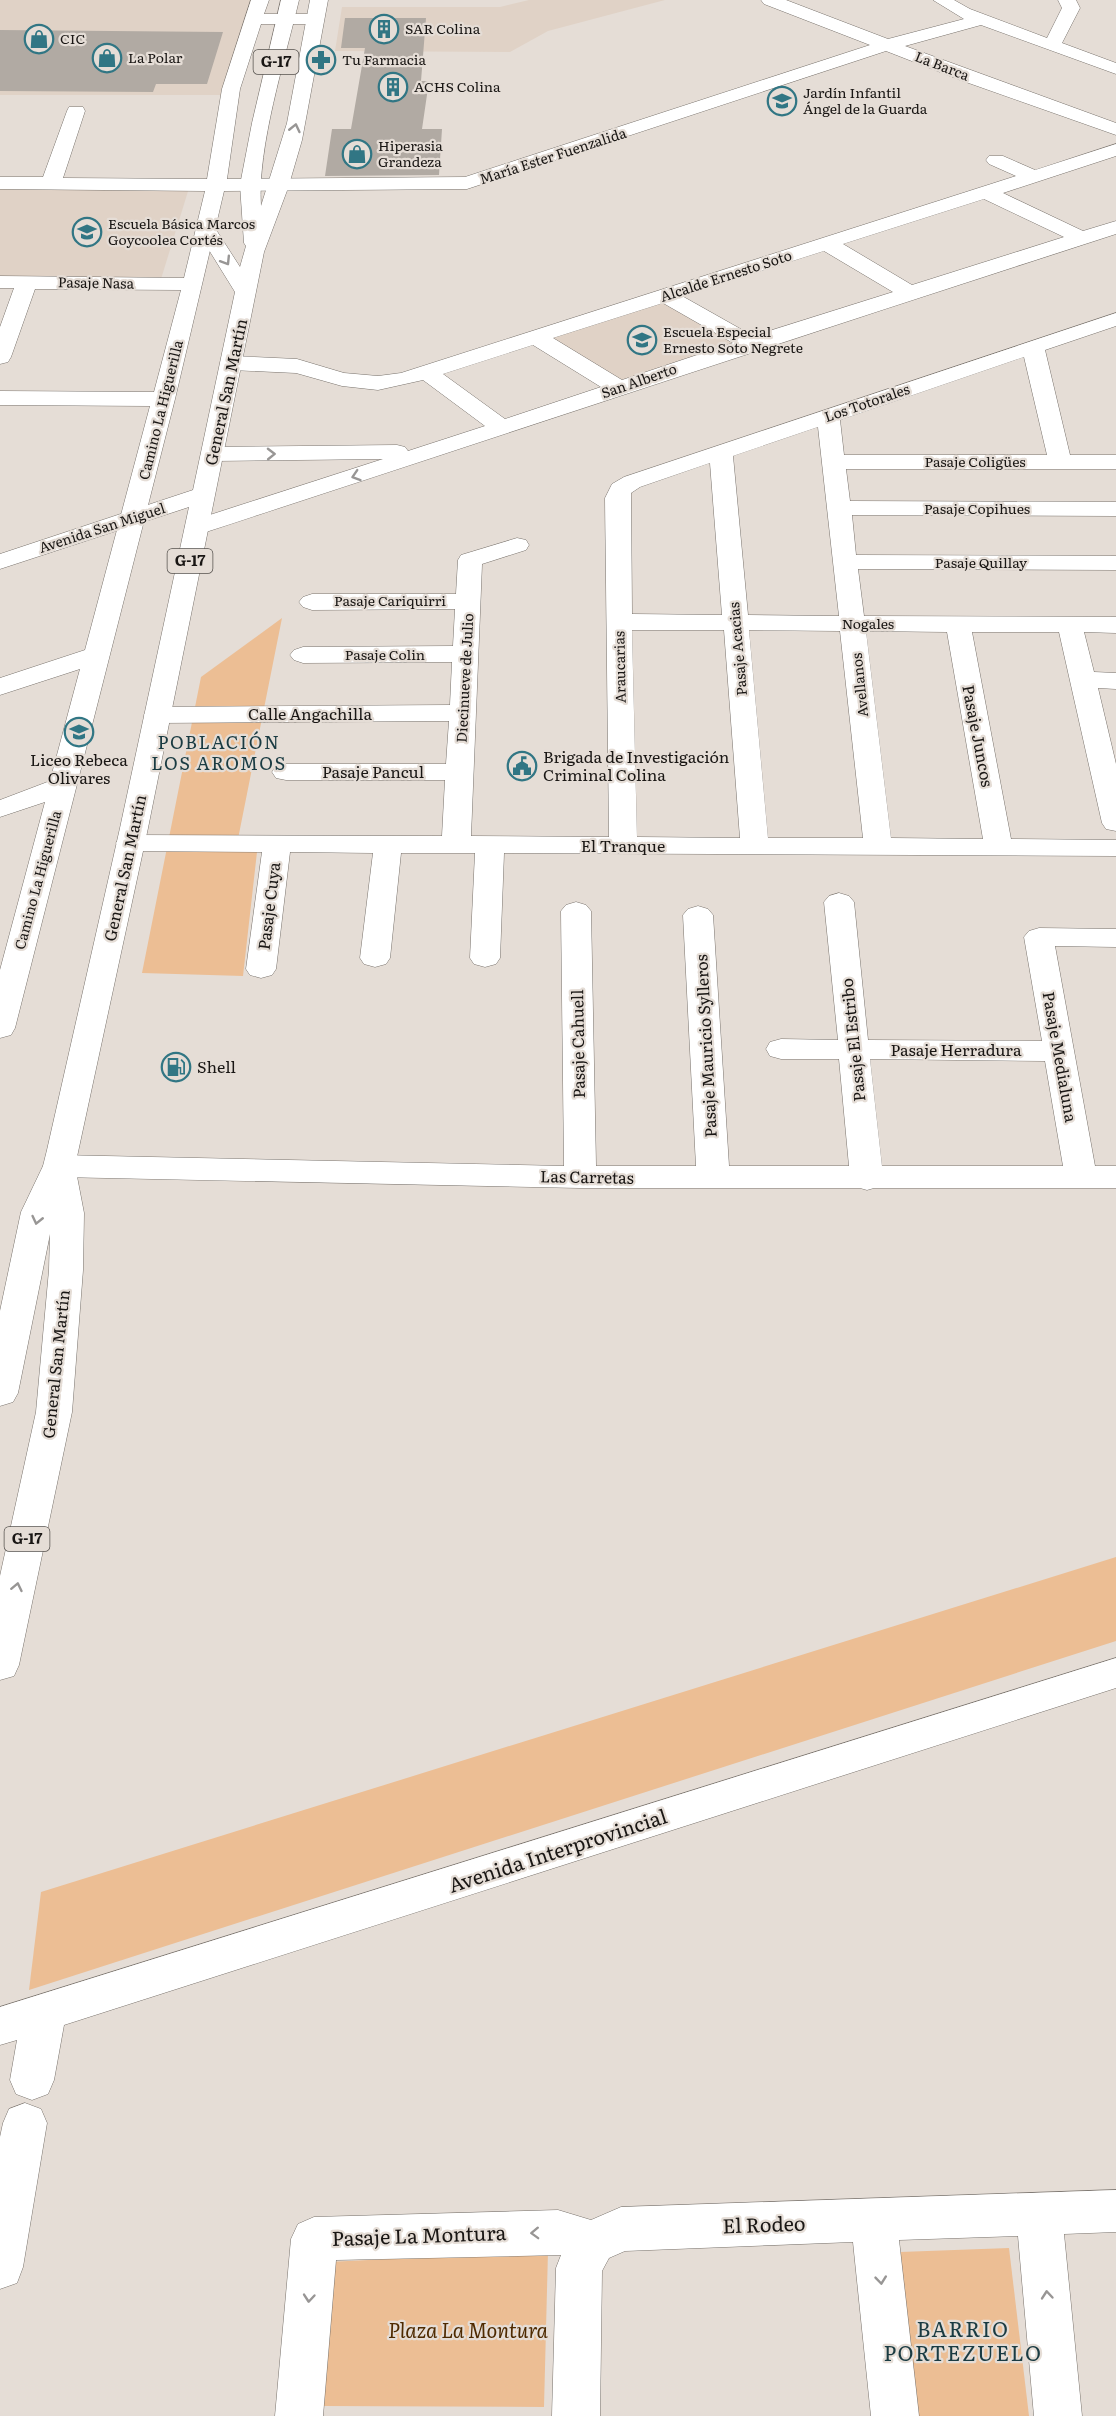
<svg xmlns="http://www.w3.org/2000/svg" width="1116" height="2416" font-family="Literata,serif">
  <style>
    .built { fill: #e0d2c6 }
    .green { fill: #ecbe94 }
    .building { fill: #b1aaa3 }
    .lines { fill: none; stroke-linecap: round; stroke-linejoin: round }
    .minor-casing { stroke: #79736d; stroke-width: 1 }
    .major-casing { stroke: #79736d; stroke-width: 1 }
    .minor { fill: #fff; fill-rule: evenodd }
    .major { fill: #fff; fill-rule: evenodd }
    .oneway { stroke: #989695 }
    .labels { text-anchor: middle; stroke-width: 4.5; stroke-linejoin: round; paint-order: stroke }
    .far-poi-label { font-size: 14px; fill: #191614; stroke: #e5ddd6; text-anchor: start }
    .far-street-label { font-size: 14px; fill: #191614; stroke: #e5ddd6 }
    .shield { fill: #e5ddd6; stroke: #56524e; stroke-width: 1.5 }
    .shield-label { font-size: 15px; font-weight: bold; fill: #191614 }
    .street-label { font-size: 16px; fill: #191614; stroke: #e5ddd6 }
    .poi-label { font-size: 16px; fill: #191614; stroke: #e5ddd6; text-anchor: start }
    .neighbourhood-label { font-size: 18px; letter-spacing: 1.5px; fill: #1a3b42; stroke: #e5ddd6 }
    .near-street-label { font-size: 20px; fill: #191614; stroke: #e5ddd6 }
    .near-park-label { font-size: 20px; font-style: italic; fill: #4e2a00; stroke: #e5ddd6 }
    .near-neighbourhood-label { font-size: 21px; letter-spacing: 1.5px; fill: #1a3b42; stroke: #e5ddd6 }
  </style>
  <rect width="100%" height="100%" fill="#e5ddd6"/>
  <g class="built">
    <polygon points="0,0 253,0 229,95 0,95"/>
    <polygon points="529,0 665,0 548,31 510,52 335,51 342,7 500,7"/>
    <polygon points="0,186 189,188 161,279 0,277"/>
    <polygon points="664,300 739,343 619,382 546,337"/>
  </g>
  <g class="green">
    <polygon points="282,618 236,849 257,852 243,976 142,973 201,677"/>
    <polygon points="1116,1557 1116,1641 29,1990 41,1892"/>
    <polygon points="1009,2248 1029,2416 914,2416 900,2252"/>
    <polygon points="548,2251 544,2407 321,2406 328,2262"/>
  </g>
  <g class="building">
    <polygon points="345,18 426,18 421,81 429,81 422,129 442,129 439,175 325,176 332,129 351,129 365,48 341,48"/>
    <polygon points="0,30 223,32 207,84 156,84 153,92 0,91"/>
  </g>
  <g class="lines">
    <g class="minor-casing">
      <g id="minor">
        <polygon points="251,0 269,0 264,14 313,14 319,15 322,19 319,23 313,24 261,24 240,89 227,179 465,177 870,45 764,4 761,0 786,0 888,39 964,19 933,0 954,0 970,9 1047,38 1062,8 1058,0 1076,0 1080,8 1062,43 1116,63 1116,74 981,25 905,46 1116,123 1116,135 963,81 886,51 467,189 224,191 175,399 15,1028 11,1035 0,1038 0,970 45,802 0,817 0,800 50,781 80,669 0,695 0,678 85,650 150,406 0,405 0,391 154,392 181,290 35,289 11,357 8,362 0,364 0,327 14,288 0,288 0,276 184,278 205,191 0,189 0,177 43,177 67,111 69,107 83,107 85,111 63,178 207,179 222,89"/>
        <path d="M 1116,144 L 1116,156 L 1003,193 L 1083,231 L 1116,221 L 1116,234 C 812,332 509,433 206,532 L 197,534 L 188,532 L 185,527 L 188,522 L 383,459 L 213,461 L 205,459 L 201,454 L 205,449 L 213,447 L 397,445 L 405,447 L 408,451 L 485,426 L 423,380 L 378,390 L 342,386 L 296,373 L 232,370 L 224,368 L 221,363 L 224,358 L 232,356 L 297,359 L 344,373 L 378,376 L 401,373 L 1016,176 L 989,164 L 986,160 L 989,156 L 1003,156 L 1035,170 ZM 984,199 L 1064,237 L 912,285 L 843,244 ZM 824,251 L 893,292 L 753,336 L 682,296 ZM 663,303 L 733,343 L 622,380 L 553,338 ZM 533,345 L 601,387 L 505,419 L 443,374 Z"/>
        <path d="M 1116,313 L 1116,326 L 1045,350 L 1070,455 L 1116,455 L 1116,469 L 846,469 L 850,501 L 1116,502 L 1116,516 L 852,515 L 856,555 L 1116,556 L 1116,570 L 858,569 L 864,616 L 1116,617 L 1116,633 L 1084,632 L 1094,672 L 1116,673 L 1116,689 L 1098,688 L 1116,764 L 1116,831 L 1106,829 L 1102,823 L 1059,632 L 972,632 L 1011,839 L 1116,840 L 1116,856 L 504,853 L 500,958 L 496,964 L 485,967 L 474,964 L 470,958 L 475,853 L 401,853 L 390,958 L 386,964 L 375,967 L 364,964 L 360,958 L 373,853 L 290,852 L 276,969 L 272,975 L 261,978 L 250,975 L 246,969 L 262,852 L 130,851 L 120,849 L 116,843 L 120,837 L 130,835 L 442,836 L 445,780 L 286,780 L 276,778 L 272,772 L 276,766 L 286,764 L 446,764 L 449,721 L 157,723 L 148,721 L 144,715 L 148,709 L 157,707 L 450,705 L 452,662 L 303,663 L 294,660 L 290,655 L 294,650 L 303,647 L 453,646 L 455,609 L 312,610 L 303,607 L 299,602 L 303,597 L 312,594 L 456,594 L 458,560 L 461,555 L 517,538 L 526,540 L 529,545 L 526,550 L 482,564 L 471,836 L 609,837 L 605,498 L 612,484 L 624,477 ZM 1024,357 L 1047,455 L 844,455 L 840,420 ZM 818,427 L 839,616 L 748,615 L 733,456 ZM 710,463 L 722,615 L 632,614 L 631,493 L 640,487 ZM 632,630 L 724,630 L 740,838 L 637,837 ZM 749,630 L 840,631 L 863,838 L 768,838 ZM 866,631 L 947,632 L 983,839 L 891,838 Z"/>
        <path d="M 839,893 L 849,896 L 854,902 L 868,1040 L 1042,1041 L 1024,937 L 1029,931 L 1039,928 L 1116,929 L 1116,947 L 1055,946 L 1095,1166 L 1116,1166 L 1116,1188 L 874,1188 L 867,1190 L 860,1188 L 580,1188 L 59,1177 L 48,1174 L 43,1166 L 48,1158 L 59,1155 L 564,1166 L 561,911 L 566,905 L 576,902 L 586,905 L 591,911 L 596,1166 L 696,1166 L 683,915 L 688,909 L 698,906 L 708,909 L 713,915 L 729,1166 L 849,1166 L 839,1059 L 781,1059 L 770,1056 L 766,1049 L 770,1042 L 781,1039 L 838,1040 L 824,902 L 829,896 ZM 870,1059 L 1045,1061 L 1063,1166 L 882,1166 Z"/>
        <polygon points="1116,1658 1116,1688 64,2025 54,2080 48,2094 32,2100 16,2094 10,2080 17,2040 0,2045 0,2007"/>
        <polygon points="25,2103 41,2109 47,2123 23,2267 17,2283 0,2289 0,2137 3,2123 9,2109"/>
        <polygon points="1116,2190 1116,2232 1064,2234 1082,2416 1034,2416 1018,2236 899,2240 919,2416 871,2416 853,2242 625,2251 609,2258 602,2271 600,2416 552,2416 556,2268 561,2255 336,2260 323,2416 275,2416 291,2239 298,2224 314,2217 558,2210 591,2220 621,2207"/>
      </g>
    </g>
    <g class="major-casing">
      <path id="major" d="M 281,0 L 299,0 C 285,60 257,147 261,206 L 287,123 L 310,0 L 328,0 L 302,140 L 288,188 L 264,252 L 148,828 L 75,1166 L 84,1213 L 83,1270 L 72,1412 L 19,1665 L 14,1676 L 0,1680 L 0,1576 L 36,1412 L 49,1270 L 50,1234 L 18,1393 L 13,1402 L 0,1406 L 0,1311 L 21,1212 L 43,1166 L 47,1150 L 120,828 L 189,507 L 0,569 L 0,554 L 193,490 L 235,292 L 196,229 L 199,225 L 213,225 L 240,267 L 246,246 L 244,243 L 240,185 L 252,123 Z"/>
    </g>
    <use href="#minor" class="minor"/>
    <use href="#major" class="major"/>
  </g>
  <defs><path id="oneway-chevron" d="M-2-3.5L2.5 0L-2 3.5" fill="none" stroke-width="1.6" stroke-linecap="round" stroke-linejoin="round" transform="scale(1.5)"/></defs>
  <g class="oneway">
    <use href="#oneway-chevron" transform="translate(295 128) rotate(-77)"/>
    <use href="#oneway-chevron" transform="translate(226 261) rotate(58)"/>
    <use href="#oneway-chevron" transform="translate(271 454) rotate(-1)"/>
    <use href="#oneway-chevron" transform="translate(356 476) rotate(162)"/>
    <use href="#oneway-chevron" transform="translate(37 1220) rotate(103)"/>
    <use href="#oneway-chevron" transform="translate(17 1587) rotate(-78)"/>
    <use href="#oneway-chevron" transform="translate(535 2233) rotate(178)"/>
    <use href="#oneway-chevron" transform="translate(881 2280) rotate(84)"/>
    <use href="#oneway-chevron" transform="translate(1047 2295) rotate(-95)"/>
    <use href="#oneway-chevron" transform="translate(309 2298) rotate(95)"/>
  </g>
  <defs>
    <g id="building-ring" transform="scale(1.5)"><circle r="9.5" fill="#e5ddd6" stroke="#317684" stroke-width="1.5"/><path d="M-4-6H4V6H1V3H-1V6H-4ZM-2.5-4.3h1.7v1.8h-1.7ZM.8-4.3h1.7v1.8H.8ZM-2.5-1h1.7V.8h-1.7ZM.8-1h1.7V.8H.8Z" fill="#317684"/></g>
    <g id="shop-ring" transform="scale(1.5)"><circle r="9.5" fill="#e5ddd6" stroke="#317684" stroke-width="1.5"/><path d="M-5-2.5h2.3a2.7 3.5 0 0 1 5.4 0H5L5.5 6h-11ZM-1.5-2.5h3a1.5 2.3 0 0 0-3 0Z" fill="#317684"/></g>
    <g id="pharmacy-ring" transform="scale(1.5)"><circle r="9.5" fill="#e5ddd6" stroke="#317684" stroke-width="1.5"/><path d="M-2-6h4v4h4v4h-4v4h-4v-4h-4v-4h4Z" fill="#317684"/></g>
    <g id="school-ring" transform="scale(1.5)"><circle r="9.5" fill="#e5ddd6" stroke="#317684" stroke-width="1.5"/><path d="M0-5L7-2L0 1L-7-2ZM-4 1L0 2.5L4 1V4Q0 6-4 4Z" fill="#317684"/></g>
    <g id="civic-ring" transform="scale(1.5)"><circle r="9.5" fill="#e5ddd6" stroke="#317684" stroke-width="1.5"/><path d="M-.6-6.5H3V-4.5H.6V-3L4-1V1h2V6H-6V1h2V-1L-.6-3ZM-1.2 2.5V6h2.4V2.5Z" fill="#317684"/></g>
    <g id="fuel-ring" transform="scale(1.5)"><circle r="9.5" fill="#e5ddd6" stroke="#317684" stroke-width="1.5"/><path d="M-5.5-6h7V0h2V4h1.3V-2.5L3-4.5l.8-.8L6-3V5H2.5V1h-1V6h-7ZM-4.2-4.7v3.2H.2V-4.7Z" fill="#317684"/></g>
  </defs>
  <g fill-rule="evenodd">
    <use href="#building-ring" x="384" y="29"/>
    <use href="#shop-ring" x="39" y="39"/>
    <use href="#shop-ring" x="107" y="58"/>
    <use href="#pharmacy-ring" x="321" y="60"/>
    <use href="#building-ring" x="393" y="87"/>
    <use href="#school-ring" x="782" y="101"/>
    <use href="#shop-ring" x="357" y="154"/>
    <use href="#school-ring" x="87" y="232"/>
    <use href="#school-ring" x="642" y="340"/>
    <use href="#school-ring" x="79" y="732"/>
    <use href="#civic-ring" x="522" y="766"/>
    <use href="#fuel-ring" x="176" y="1067"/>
  </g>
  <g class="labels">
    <g class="far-poi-label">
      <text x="405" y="34">SAR Colina</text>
      <text x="60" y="44">CIC</text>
      <text x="128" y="63">La Polar</text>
      <text x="342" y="65">Tu Farmacia</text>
      <text x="414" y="92">ACHS Colina</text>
      <text x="803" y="98">Jardín Infantil<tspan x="803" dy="16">Ángel de la Guarda</tspan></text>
      <text x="378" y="151">Hiperasia<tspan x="378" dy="16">Grandeza</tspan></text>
      <text x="108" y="229">Escuela Básica Marcos<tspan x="108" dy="16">Goycoolea Cortés</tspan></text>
      <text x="663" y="337">Escuela Especial<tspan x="663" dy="16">Ernesto Soto Negrete</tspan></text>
    </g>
    <g class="far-street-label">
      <text transform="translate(942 66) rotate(21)" y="5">La Barca</text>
      <text transform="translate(553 156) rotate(-18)" y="5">María Ester Fuenzalida</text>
      <text transform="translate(726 276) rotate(-18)" y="5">Alcalde Ernesto Soto</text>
      <text transform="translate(96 283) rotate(1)" y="5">Pasaje Nasa</text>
      <text transform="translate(639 381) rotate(-19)" y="5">San Alberto</text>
      <text transform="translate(867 403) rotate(-19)" y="5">Los Totorales</text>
      <text transform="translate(161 410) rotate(-76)" y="5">Camino La Higuerilla</text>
      <text x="975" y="467">Pasaje Coligües</text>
      <text x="977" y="514">Pasaje Copihues</text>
      <text transform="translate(102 528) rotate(-18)" y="5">Avenida San Miguel</text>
      <text x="981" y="568">Pasaje Quillay</text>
      <text x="390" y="606">Pasaje Cariquirri</text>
      <text x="868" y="629">Nogales</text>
      <text transform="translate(738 649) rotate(-95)" y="5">Pasaje Acacias</text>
      <text x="385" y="660">Pasaje Colin</text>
      <text transform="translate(620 667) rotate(-91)" y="5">Araucarias</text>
      <text transform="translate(465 678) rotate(-87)" y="5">Diecinueve de Julio</text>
      <text transform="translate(860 685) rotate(-96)" y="5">Avellanos</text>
      <text transform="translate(38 880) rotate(-75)" y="5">Camino La Higuerilla</text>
    </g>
    <g class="shield">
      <rect x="253.5" y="50" width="45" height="24" rx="4.5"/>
      <rect x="167.5" y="549" width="45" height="24" rx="4.5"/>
      <rect x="4.5" y="1527" width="45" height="24" rx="4.5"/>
    </g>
    <g class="shield-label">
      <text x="276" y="67">G-17</text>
      <text x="190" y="566">G-17</text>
      <text x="27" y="1544">G-17</text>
    </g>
    <g class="street-label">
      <text transform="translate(226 392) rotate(-78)" y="6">General San Martín</text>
      <text x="310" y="720">Calle Angachilla</text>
      <text transform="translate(978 736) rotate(79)" y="6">Pasaje Juncos</text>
      <text x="373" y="778">Pasaje Pancul</text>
      <text x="623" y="852">El Tranque</text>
      <text transform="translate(125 868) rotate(-78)" y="6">General San Martín</text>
      <text transform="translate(269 906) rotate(-83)" y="6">Pasaje Cuya</text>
      <text transform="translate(853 1040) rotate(-96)" y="6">Pasaje El Estribo</text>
      <text transform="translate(578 1044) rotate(-91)" y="6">Pasaje Cahuell</text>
      <text transform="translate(706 1046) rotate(-93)" y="6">Pasaje Mauricio Sylleros</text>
      <text x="956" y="1056">Pasaje Herradura</text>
      <text transform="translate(1060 1057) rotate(80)" y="6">Pasaje Medialuna</text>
      <text transform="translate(587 1177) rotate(1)" y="6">Las Carretas</text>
      <text transform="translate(56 1364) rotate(-84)" y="6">General San Martín</text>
    </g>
    <g class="poi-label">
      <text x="543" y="763">Brigada de Investigación<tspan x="543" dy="18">Criminal Colina</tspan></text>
      <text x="79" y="766" text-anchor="middle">Liceo Rebeca<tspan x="79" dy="18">Olivares</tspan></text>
      <text x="197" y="1073">Shell</text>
    </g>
    <g class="neighbourhood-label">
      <text x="219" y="749">POBLACIÓN<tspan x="219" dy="21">LOS AROMOS</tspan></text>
    </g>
    <g class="near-street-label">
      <text transform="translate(558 1851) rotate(-18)" y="7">Avenida Interprovincial</text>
      <text transform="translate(764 2225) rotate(-2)" y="7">El Rodeo</text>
      <text transform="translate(419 2236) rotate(-2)" y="7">Pasaje La Montura</text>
    </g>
    <g class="near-park-label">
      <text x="468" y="2338">Plaza La Montura</text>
    </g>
    <g class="near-neighbourhood-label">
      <text x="963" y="2337">BARRIO<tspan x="963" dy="24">PORTEZUELO</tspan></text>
    </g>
  </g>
</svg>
